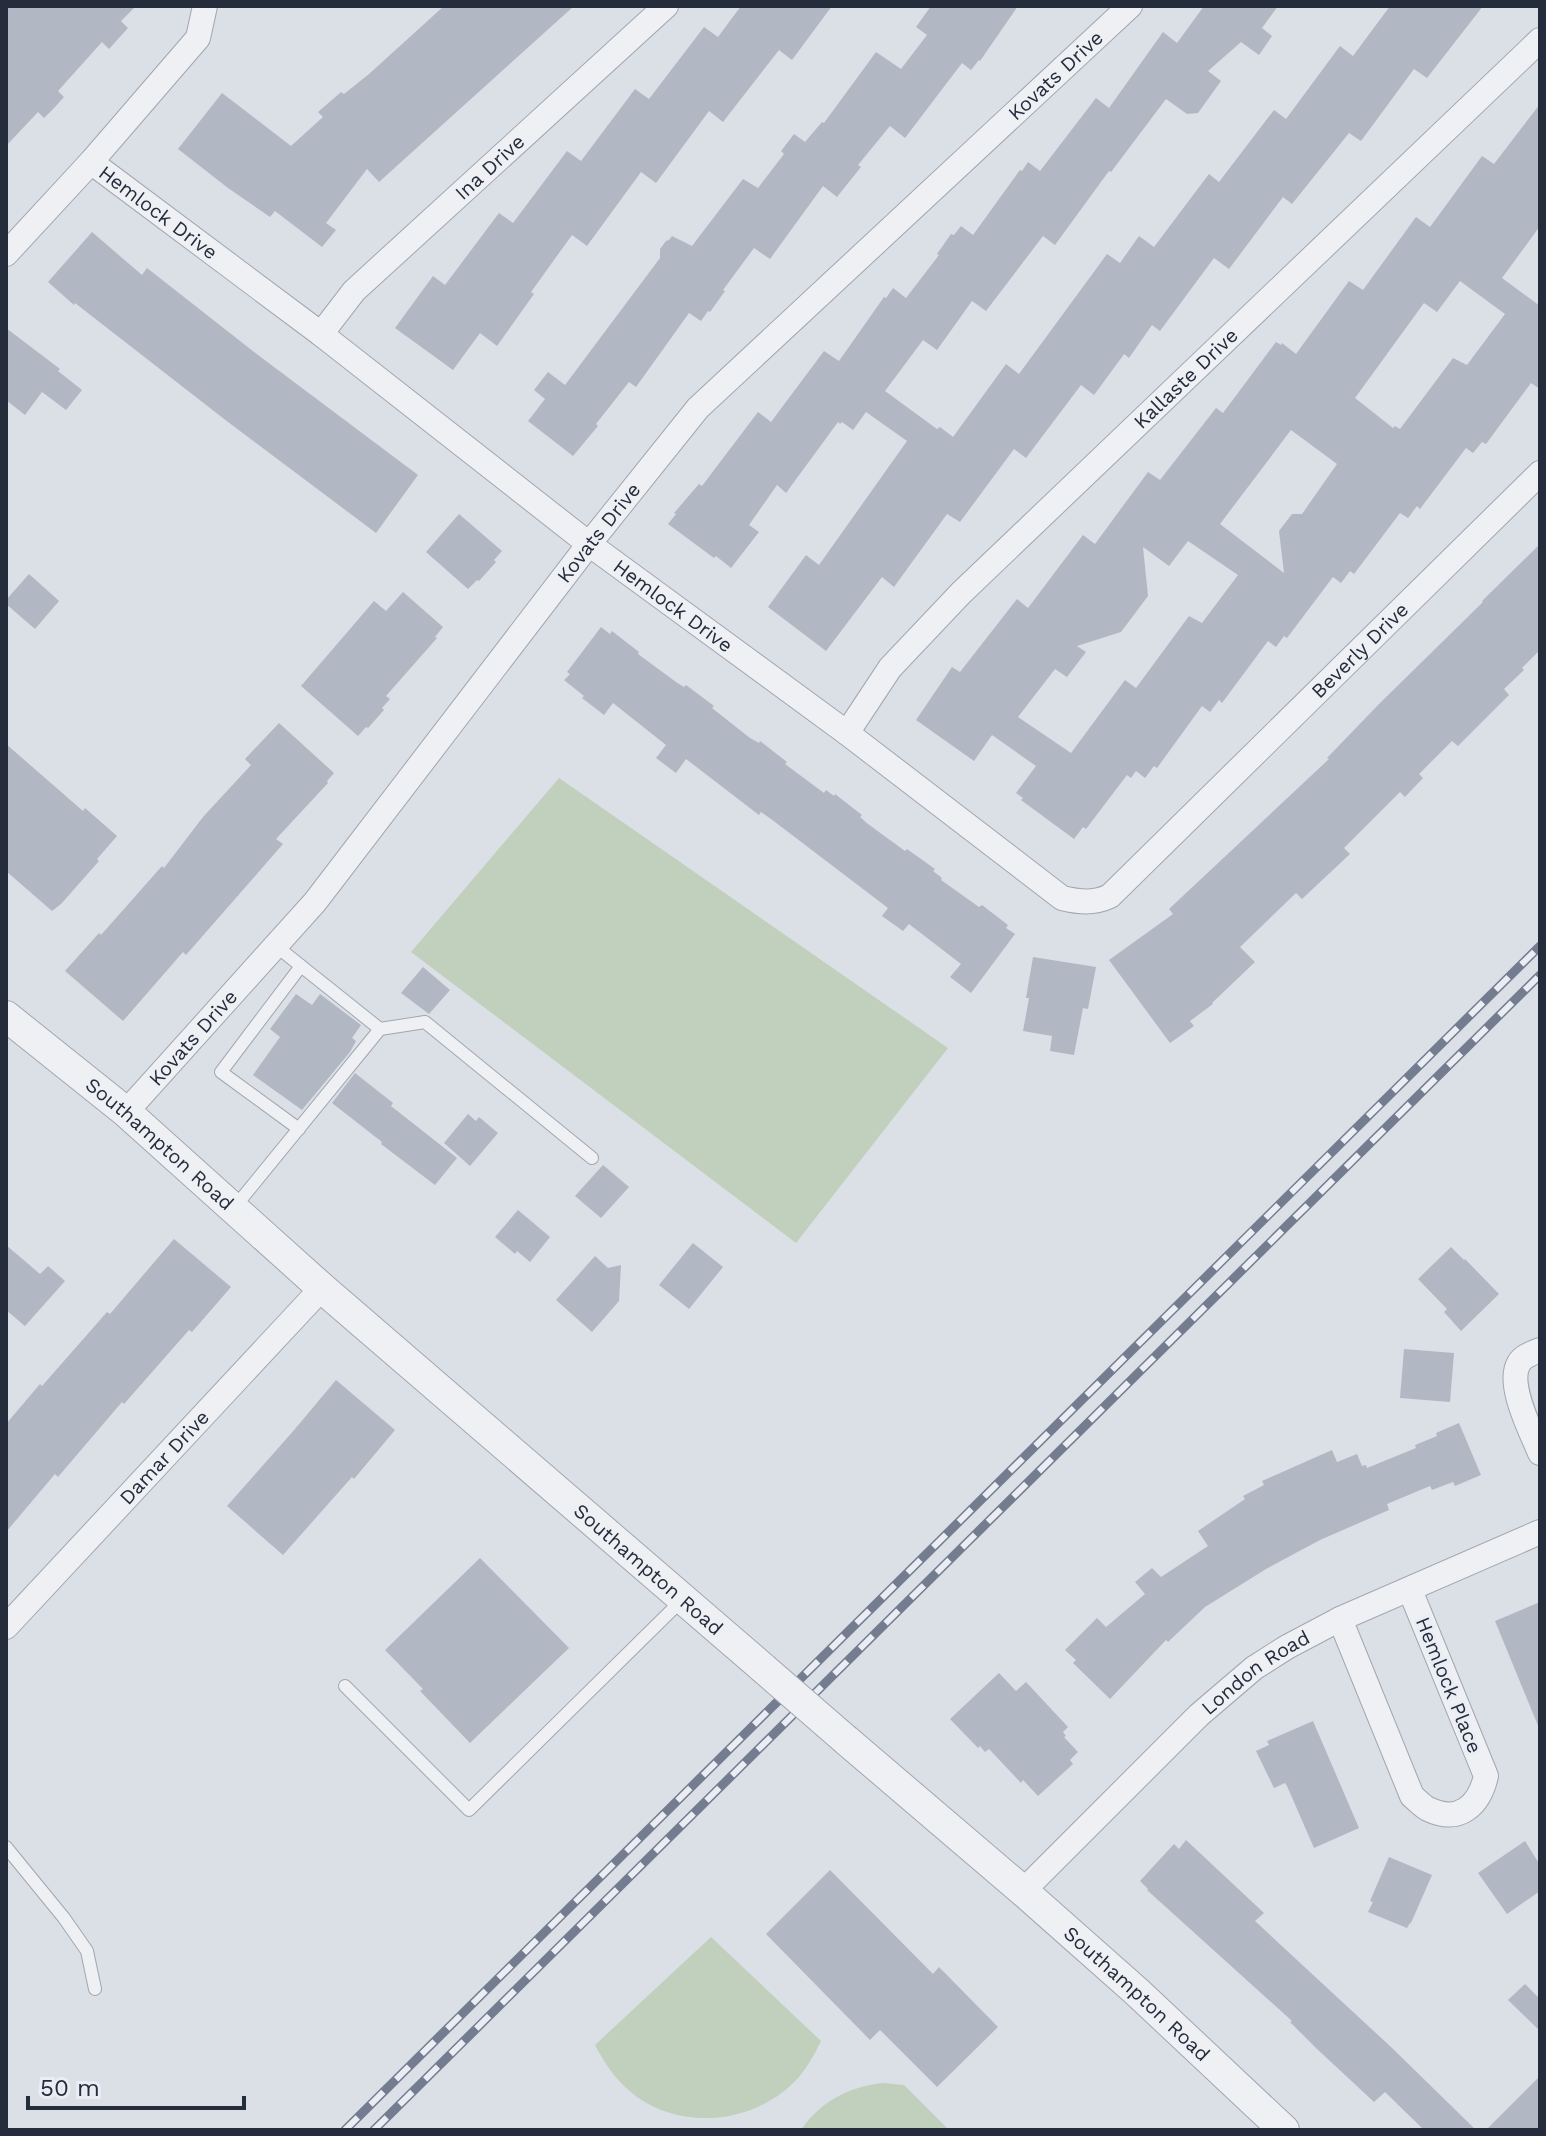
<svg xmlns="http://www.w3.org/2000/svg" width="1546" height="2136" font-family="'Work Sans',sans-serif">
  <style>
    .green { fill: #c0d0bc }
    .building { fill: #b2b8c3; fill-rule: evenodd }
    .lines { fill: none; stroke-linecap: round; stroke-linejoin: round }
    .service-casing { stroke: #a1a6b0; stroke-width: 14 }
    .minor-casing { stroke: #a1a6b0; stroke-width: 26 }
    .tertiary-casing { stroke: #a1a6b0; stroke-width: 32 }
    .service { stroke: #eef0f4; stroke-width: 12 }
    .minor { stroke: #eef0f4; stroke-width: 24 }
    .tertiary { stroke: #eef0f4; stroke-width: 30 }
    .rail-casing { stroke: #747d90; stroke-width: 9 }
    .rail { stroke: #eaeef4; stroke-width: 6; stroke-dasharray: 18; stroke-linecap: butt }
    .tertiary-bridge-casing { stroke: #a1a6b0; stroke-width: 32; stroke-linecap: butt }
    .tertiary-bridge { stroke: #eef0f4; stroke-width: 30 }
    .labels { text-anchor: middle; stroke-width: 6; stroke-linejoin: round; paint-order: stroke }
    .street-label { font-size: 20px; fill: #252c3c; stroke: #eaeef4 }
  </style>
  <rect width="100%" height="100%" fill="#dbdfe6"/>
  <g class="green">
    <polygon points="559,778 948,1048 796,1243 411,952"/>
    <path d="M 711,1937 L 821,2041 C 815,2053 808,2066 799,2077 C 759,2122 686,2132 637,2097 C 618,2083 606,2066 595,2045 Z"/>
    <path d="M 883,2083 L 904,2085 L 949,2130 L 801,2130 C 821,2101 848,2087 883,2083 Z"/>
  </g>
  <g class="building">
    <polygon points="6,6 136,6 121,21 128,28 109,49 102,42 58,91 64,97 55,107 44,118 38,112 6,146"/>
    <polygon points="444,6 574,6 379,182 367,169 326,223 336,230 322,247 275,211 270,217 228,188 178,149 222,93 291,146 323,117 318,112 341,92 344,94 369,74"/>
    <polygon points="741,6 832,6 792,60 779,50 723,122 709,111 656,183 641,172 587,246 572,235 531,292 534,294 497,346 480,333 453,370 395,328 433,276 445,285 499,213 513,223 567,151 581,161 635,89 649,99 704,27 718,37"/>
    <polygon points="931,6 1018,6 980,61 979,60 971,70 962,63 905,138 890,126 858,165 861,167 837,197 823,186 770,259 754,248 723,290 725,291 710,312 708,311 701,321 689,313 636,387 629,382 596,424 598,426 573,456 528,421 545,399 534,390 548,372 565,385 660,258 660,249 666,241 669,240 672,236 692,246 743,179 758,188 784,154 781,151 794,134 805,142 822,122 824,123 876,52 901,69 927,35 916,27"/>
    <polygon points="1204,6 1278,6 1262,28 1272,36 1259,55 1241,42 1208,71 1221,81 1198,113 1187,114 1166,99 1111,172 1109,171 1055,245 1043,236 986,311 972,301 937,350 923,340 885,391 937,429 940,427 953,437 1006,364 1019,374 1107,254 1120,263 1139,236 1154,247 1209,174 1219,182 1274,110 1286,119 1340,46 1353,56 1390,6 1483,6 1427,78 1414,69 1361,141 1349,133 1292,204 1283,197 1229,269 1214,258 1160,331 1152,325 1129,358 1124,354 1122,357 1094,395 1081,385 1026,458 1014,449 960,522 947,514 894,587 882,577 826,651 768,607 806,555 819,565 907,441 866,412 853,430 842,422 840,424 838,422 786,493 777,485 749,525 759,532 731,568 716,556 714,558 668,524 676,514 674,513 699,484 702,486 758,412 771,422 824,351 839,361 884,297 886,298 893,288 906,298 939,255 937,254 951,234 954,235 961,226 973,235 1020,170 1022,171 1028,162 1040,171 1096,98 1109,108 1163,32 1177,43"/>
    <path d="M 1540,104 L 1540,226 L 1502,278 L 1540,306 L 1540,389 L 1531,383 L 1486,444 L 1482,442 L 1473,453 L 1466,448 L 1420,509 L 1417,506 L 1408,518 L 1400,513 L 1354,574 L 1350,571 L 1341,583 L 1333,577 L 1287,638 L 1284,636 L 1276,647 L 1268,641 L 1222,703 L 1219,700 L 1210,712 L 1202,706 L 1157,768 L 1154,766 L 1145,778 L 1136,771 L 1131,778 L 1127,775 L 1086,829 L 1083,827 L 1074,839 L 1021,800 L 1023,798 L 1016,793 L 1036,766 L 992,735 L 974,761 L 916,720 L 952,667 L 960,672 L 1017,599 L 1028,608 L 1083,535 L 1095,544 L 1148,472 L 1160,480 L 1216,408 L 1223,413 L 1276,342 L 1281,345 L 1282,343 L 1296,354 L 1349,281 L 1363,290 L 1416,217 L 1430,227 L 1482,156 L 1494,164 ZM 1460,281 L 1505,314 L 1467,365 L 1453,358 L 1400,429 L 1395,426 L 1393,428 L 1355,398 L 1424,303 L 1437,312 ZM 1291,430 L 1337,464 L 1302,514 L 1292,514 L 1279,531 L 1284,573 L 1220,524 ZM 1188,541 L 1238,575 L 1202,623 L 1189,616 L 1136,688 L 1125,680 L 1071,753 L 1018,717 L 1055,669 L 1067,677 L 1086,652 L 1077,646 L 1121,632 L 1148,596 L 1143,547 L 1169,566 Z"/>
    <polygon points="92,232 142,275 147,268 258,355 418,475 376,533 228,422 75,303 74,305 48,282"/>
    <polygon points="6,328 60,369 58,371 82,390 66,410 42,392 25,415 6,400"/>
    <polygon points="459,514 502,551 494,560 496,562 479,581 477,580 468,589 426,552"/>
    <polygon points="1540,544 1540,650 1522,668 1524,670 1504,689 1509,695 1458,746 1452,741 1419,774 1423,778 1405,797 1400,792 1344,848 1350,854 1302,899 1296,893 1240,947 1255,962 1212,1003 1213,1004 1190,1021 1194,1026 1170,1043 1109,960 1173,914 1169,909 1329,759 1327,758 1379,704 1483,602 1482,601"/>
    <polygon points="29,574 59,601 35,629 6,604 6,600"/>
    <polygon points="403,592 443,627 435,637 437,638 386,696 390,699 382,708 384,710 368,728 366,727 358,736 301,686 374,601 386,611"/>
    <polygon points="601,627 610,634 612,631 639,652 638,654 676,682 684,687 686,685 714,706 712,708 750,738 759,743 760,741 787,762 785,764 824,793 826,790 834,796 835,794 862,815 860,817 868,824 905,851 907,849 935,869 933,871 942,878 941,880 979,907 982,905 1008,925 1006,928 1015,934 971,993 950,977 961,964 909,924 903,931 882,916 888,908 771,819 761,812 759,815 686,759 676,773 656,758 666,745 613,703 604,715 582,698 584,696 564,680 570,674 567,672"/>
    <polygon points="279,723 334,773 327,781 328,783 276,839 283,844 186,955 183,952 123,1021 65,971 99,933 101,935 162,866 164,868 203,817 251,765 245,759"/>
    <polygon points="6,744 83,811 85,808 117,836 97,859 99,861 61,904 52,911 6,871"/>
    <polygon points="1033,957 1096,967 1088,1009 1083,1008 1074,1055 1050,1051 1052,1036 1023,1031 1029,998 1026,998"/>
    <polygon points="423,967 450,990 429,1014 401,993"/>
    <polygon points="296,994 312,1005 320,994 361,1025 352,1038 356,1041 350,1052 302,1110 253,1075 280,1037 270,1029"/>
    <polygon points="355,1073 393,1103 391,1106 457,1158 435,1185 381,1144 382,1142 332,1103"/>
    <polygon points="468,1114 476,1121 479,1117 498,1133 470,1166 444,1143"/>
    <polygon points="603,1165 629,1187 601,1218 575,1196"/>
    <polygon points="518,1210 550,1237 530,1262 517,1251 515,1254 495,1237"/>
    <polygon points="174,1239 231,1287 192,1332 189,1330 124,1404 122,1402 58,1477 55,1474 6,1532 6,1424 40,1384 42,1386 107,1312 110,1314"/>
    <polygon points="693,1243 723,1267 689,1309 659,1285"/>
    <polygon points="6,1245 40,1274 48,1266 65,1281 25,1326 6,1310"/>
    <polygon points="1451,1247 1464,1260 1465,1259 1499,1294 1461,1331 1444,1312 1447,1309 1418,1279"/>
    <polygon points="595,1256 608,1268 621,1265 619,1301 592,1332 556,1300"/>
    <polygon points="1404,1349 1454,1353 1450,1402 1400,1398"/>
    <polygon points="336,1380 395,1430 354,1479 352,1477 283,1555 227,1506 295,1429"/>
    <polygon points="1459,1423 1481,1475 1455,1486 1453,1482 1432,1490 1430,1486 1387,1504 1389,1510 1320,1540 1266,1569 1205,1607 1168,1642 1166,1640 1110,1699 1073,1663 1076,1660 1065,1650 1097,1618 1106,1627 1145,1594 1135,1582 1152,1568 1161,1577 1208,1546 1198,1531 1245,1499 1243,1496 1264,1485 1262,1481 1332,1450 1337,1462 1357,1454 1362,1466 1366,1465 1367,1468 1416,1448 1415,1445 1437,1436 1436,1433"/>
    <polygon points="480,1558 569,1648 470,1743 420,1691 423,1689 385,1650"/>
    <polygon points="1540,1602 1540,1728 1539,1728 1495,1621"/>
    <polygon points="999,1673 1016,1691 1026,1682 1068,1727 1063,1732 1066,1736 1064,1737 1078,1752 1070,1760 1073,1764 1038,1796 1023,1780 1021,1783 989,1749 985,1752 980,1746 978,1748 950,1719"/>
    <polygon points="1313,1721 1359,1828 1314,1848 1287,1786 1285,1783 1274,1788 1256,1751 1269,1745 1267,1741"/>
    <polygon points="1186,1840 1264,1913 1255,1921 1391,2047 1476,2130 1424,2130 1385,2092 1374,2102 1316,2048 1290,2022 1292,2021 1147,1890 1148,1889 1140,1881 1174,1844 1179,1849"/>
    <polygon points="1525,1841 1540,1865 1540,1891 1507,1914 1478,1873"/>
    <polygon points="1389,1857 1432,1875 1411,1923 1410,1923 1407,1928 1368,1912 1373,1902 1370,1901"/>
    <polygon points="830,1870 933,1974 939,1967 998,2027 937,2087 880,2030 870,2040 766,1934"/>
    <polygon points="1525,1984 1540,1999 1540,2031 1508,2000"/>
    <polygon points="1540,2076 1540,2130 1486,2130"/>
  </g>
  <g class="lines">
    <g class="service-casing">
      <g id="service">
        <polyline points="380,1029 425,1022 592,1158"/>
        <polyline points="299,1129 221,1072 301,966"/>
        <polyline points="234,1208 380,1029 276,946"/>
        <polyline points="345,1686 469,1810 683,1599"/>
        <polyline points="6,1847 64,1918 87,1951 95,1989"/>
      </g>
    </g>
    <g class="minor-casing">
      <g id="minor">
        <path id="s1" d="M 91,162 L 321,334 L 589,544 L 847,733 L 1062,898 C 1079,902 1093,904 1110,896 L 1540,473"/>
        <polyline points="6,254 91,162 198,38 205,6"/>
        <path id="s2" d="M 321,334 L 354,291 L 666,6"/>
        <path id="s3" d="M 847,733 L 890,668 L 961,593 L 1540,40"/>
        <path id="s4" d="M 126,1112 L 315,902 L 589,544 L 698,408 L 1130,6"/>
        <path d="M 1540,1350 C 1533,1353 1523,1356 1519,1363 C 1506,1384 1532,1433 1540,1453"/>
        <path d="M 1340,1619 L 1412,1796 C 1417,1800 1422,1806 1428,1809 C 1459,1824 1479,1806 1486,1776 L 1410,1590"/>
        <path id="s5" d="M 6,1627 L 322,1288"/>
        <path id="s6" d="M 1023,1891 L 1199,1715 L 1254,1668 L 1287,1647 L 1340,1619 L 1540,1532"/>
      </g>
    </g>
    <g class="tertiary-casing">
      <g id="tertiary">
        <path id="s7" d="M 6,1016 L 126,1112 L 322,1288 L 763,1668"/>
        <path id="s8" d="M 846,1740 L 1023,1891 L 1136,1991 L 1284,2130"/>
      </g>
    </g>
    <use href="#service" class="service"/>
    <use href="#minor" class="minor"/>
    <use href="#tertiary" class="tertiary"/>
    <g class="rail-casing">
      <g id="rail">
        <polyline points="345,2130 1540,946"/>
        <polyline points="374,2130 1540,975"/>
      </g>
    </g>
    <use href="#rail" class="rail"/>
    <g class="tertiary-bridge-casing">
      <polyline id="tertiary-bridge" points="763,1668 846,1740"/>
    </g>
    <use href="#tertiary-bridge" class="tertiary-bridge"/>
  </g>
  <g class="labels">
    <g class="street-label">
      <text dy="7" stroke="none"><textPath href="#s4" startOffset="1396">Kovats Drive</textPath></text>
      <text dy="7" stroke="none"><textPath href="#s2" startOffset="238">Ina Drive</textPath></text>
      <text dy="7" stroke="none"><textPath href="#s1" startOffset="84">Hemlock Drive</textPath></text>
      <text dy="7" stroke="none"><textPath href="#s3" startOffset="492">Kallaste Drive</textPath></text>
      <text dy="7" stroke="none"><textPath href="#s4" startOffset="748">Kovats Drive</textPath></text>
      <text dy="7" stroke="none"><textPath href="#s1" startOffset="732">Hemlock Drive</textPath></text>
      <text dy="7" stroke="none"><textPath href="#s1" startOffset="1618">Beverly Drive</textPath></text>
      <text dy="7" stroke="none"><textPath href="#s4" startOffset="100">Kovats Drive</textPath></text>
      <text dy="7" stroke="none"><textPath href="#s7" startOffset="200">Southampton Road</textPath></text>
      <text dy="7" stroke="none"><textPath href="#s5" startOffset="232">Damar Drive</textPath></text>
      <text dy="7" stroke="none"><textPath href="#s7" startOffset="848">Southampton Road</textPath></text>
      <text dy="7" stroke="none"><textPath href="#s6" startOffset="320">London Road</textPath></text>
      <text transform="translate(1449 1685) rotate(68)" y="7">Hemlock Place</text>
      <text dy="7" stroke="none"><textPath href="#s8" startOffset="386">Southampton Road</textPath></text>
    </g>
  </g>
  <rect width="1546" height="2136" fill="none" stroke="#252c3c" stroke-width="16"/>
  <path d="M28 2096v12h216v-12" fill="none" stroke="#252c3c" stroke-width="4"/>
  <text x="40" y="2096" font-size="24" fill="#252c3c" stroke="#eaeef4" stroke-width="6" paint-order="stroke">50 m</text>
</svg>
